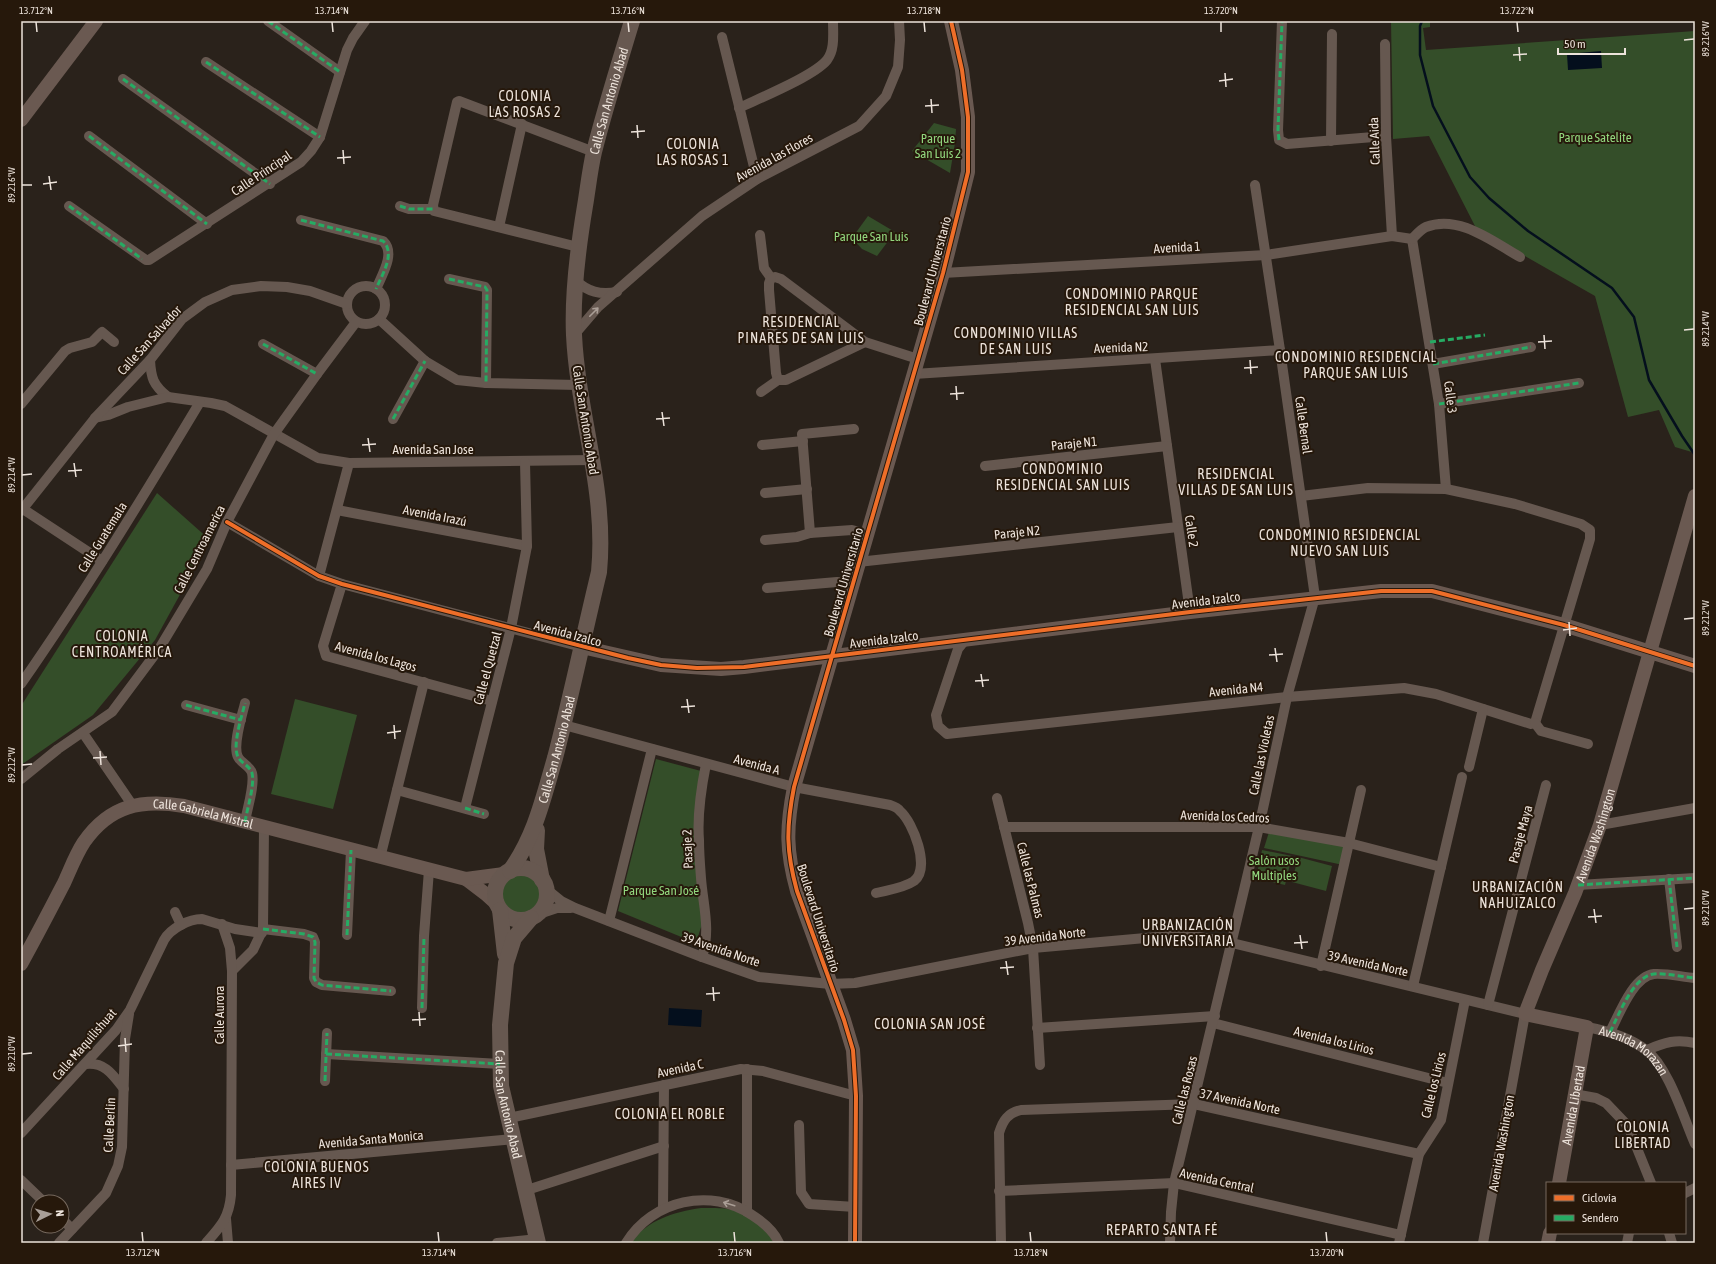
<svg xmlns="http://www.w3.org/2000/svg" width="1716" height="1264" font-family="'Asap Condensed',sans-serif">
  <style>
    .green { fill: #344e29 }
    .water { fill: #040f1d }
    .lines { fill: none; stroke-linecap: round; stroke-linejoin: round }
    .stream { stroke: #040f1d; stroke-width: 2.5 }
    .street { stroke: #665850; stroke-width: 10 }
    .secondary { stroke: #6a5951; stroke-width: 14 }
    .primary { stroke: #675850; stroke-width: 16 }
    .quiet { stroke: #26ab63; stroke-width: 3; stroke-dasharray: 6 3; stroke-linecap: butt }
    .cycleway-casing { stroke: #26180b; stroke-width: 6 }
    .cycleway { stroke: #ee6e29; stroke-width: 4 }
    .oneway { stroke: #aa9e96 }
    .ticks { fill: none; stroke: #ede3db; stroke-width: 1.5 }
    .labels { text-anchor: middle; stroke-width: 4; stroke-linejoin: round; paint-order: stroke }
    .street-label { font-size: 13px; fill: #ede3db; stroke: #26180b }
    .park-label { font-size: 13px; fill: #92d77e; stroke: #26180b }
    .neighbourhood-label { font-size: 14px; letter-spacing: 1px; fill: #ede3db; stroke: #26180b }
    .neatline { fill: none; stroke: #ede3db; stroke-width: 1.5 }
    .ticks-label { font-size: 10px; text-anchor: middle; fill: #ede3db }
  </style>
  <rect width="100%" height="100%" fill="#2a221b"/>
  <g class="green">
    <polygon points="1391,21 1430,21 1430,27 1423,28 1426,50 1695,31 1695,453 1675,447 1659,410 1628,417 1595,296 1476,228 1429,136 1393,139"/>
    <polygon points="934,123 956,129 955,143 950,173 912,151"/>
    <polygon points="868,216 895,232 877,256 862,249 852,238"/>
    <polygon points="157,493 210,540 155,640 93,715 21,765 21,706"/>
    <polygon points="295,699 357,715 333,809 271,794"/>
    <polygon points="656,759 701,771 696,798 694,844 702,924 696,943 618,911"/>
    <polygon points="1269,832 1348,847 1343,865 1264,848"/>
    <polygon points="1262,850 1292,856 1285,885 1256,878"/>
    <polygon points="1298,857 1332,866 1326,891 1292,882"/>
    <circle cx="521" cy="894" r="21"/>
    <path d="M 701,1208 C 726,1208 735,1207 755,1222 C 764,1229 768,1232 774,1243 L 630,1243 C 648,1220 673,1212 701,1208 Z"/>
  </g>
  <g class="water">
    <polygon points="1601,51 1602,68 1568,70 1567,54"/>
    <polygon points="669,1008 702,1010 701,1027 668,1025"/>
  </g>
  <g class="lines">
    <polyline class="stream" points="1422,21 1420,26 1420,55 1433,106 1470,177 1489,198 1528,231 1612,288 1634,317 1649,380 1682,436 1695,455"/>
    <g class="street">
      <polyline points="268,21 340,72"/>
      <polyline points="1282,21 1278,130 1279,140 1287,144 1386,136"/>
      <polyline points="722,37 757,179"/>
      <polyline points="1385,44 1386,136 1392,236"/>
      <polyline points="206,62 320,137"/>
      <polyline points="123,79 270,184"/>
      <path d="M 739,108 C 760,98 814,76 827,60 C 835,50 833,34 833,21"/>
      <polyline points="89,136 207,224"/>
      <polyline points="1331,141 1332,34"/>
      <polyline points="69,206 146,260 149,260 301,162 311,151 320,137 347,50 353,38 365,21"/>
      <polyline points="400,206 409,209 433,209"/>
      <path d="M 301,220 L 383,241 C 396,253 382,275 376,289"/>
      <polyline points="499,227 522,124"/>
      <polyline points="760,235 764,268 771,278"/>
      <polyline points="1412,239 1439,404 1446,489"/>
      <path d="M 1412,239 C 1416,235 1421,229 1426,227 C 1459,214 1493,242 1520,257"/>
      <polyline points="578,247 434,211 433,205 457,102 459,101 594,152"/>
      <polyline points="943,273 1266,255 1392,236 1412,239"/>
      <polyline points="771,278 775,277 781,279 865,342 918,359"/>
      <polyline points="771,278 769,283 769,290 776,373 778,380"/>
      <polyline points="449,279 485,287 487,290 486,383"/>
      <path d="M 575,280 C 588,292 600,295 617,292"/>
      <circle cx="366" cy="305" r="19"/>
      <polyline points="379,319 425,361 457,380 486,383 578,385"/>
      <polyline points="574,335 598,307 702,216 757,179 859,126 886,96 898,67 900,40 899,21"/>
      <polyline points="263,344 317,374"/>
      <polyline points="1155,359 1190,612"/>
      <path d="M 150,360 C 151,378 153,385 168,397"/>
      <polyline points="1433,364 1531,347"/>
      <polyline points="914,374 1280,350"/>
      <polyline points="761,392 778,380 786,380 865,342"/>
      <polyline points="21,404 65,351 70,348 92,342 102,332 114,342"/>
      <polyline points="1439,404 1579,383"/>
      <polyline points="95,418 108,415 128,407 168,397 211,403 225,406 318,458 349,463 593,460"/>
      <polyline points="393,419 425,361"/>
      <polyline points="762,445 803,441"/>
      <polyline points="985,466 1167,446"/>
      <polyline points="765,493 807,489"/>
      <polyline points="1301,496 1368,488 1446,489 1515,504 1581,524 1590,530 1590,539 1535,723"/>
      <polyline points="23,509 102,561"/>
      <polyline points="337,510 527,546"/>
      <polyline points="21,511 95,418 150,360 182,319 205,302 232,290 261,286 287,287 310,291 347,304"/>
      <polyline points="227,522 319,576 342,584 582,647"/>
      <polyline points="810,533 802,434 854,429"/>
      <polyline points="765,540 797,537 810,533 852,530 867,534"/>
      <polyline points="858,562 1178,527"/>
      <polyline points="319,576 349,463"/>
      <polyline points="342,584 323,646 326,656 492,701"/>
      <polyline points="767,588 837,582 852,585"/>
      <polyline points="966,639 958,649 936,715 938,726 947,734 1287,697 1404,688 1436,694 1531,724 1535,723"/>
      <path d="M 21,684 C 85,592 143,497 200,402"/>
      <polyline points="186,705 241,720"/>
      <polyline points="1535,723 1541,731 1588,744"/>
      <path d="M 564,725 L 794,787 L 890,805 C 893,806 898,808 900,811 C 913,822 931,868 914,881 C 904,888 888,890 876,893"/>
      <polyline points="83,733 133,806"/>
      <polyline points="1469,767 1483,709"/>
      <polyline points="21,779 58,749 112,712 159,649 207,569 227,522 274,434 317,374 356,322"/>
      <polyline points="397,790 484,814"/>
      <polyline points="997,798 1028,923 1033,948 1040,1065"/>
      <polyline points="465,808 511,628 527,546 525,462"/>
      <path d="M 245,822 C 247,809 255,785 252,773 C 250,766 241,763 238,757 C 232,745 242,716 245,703"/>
      <polyline points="1600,825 1695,808"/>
      <polyline points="1004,827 1259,827 1349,843 1441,867"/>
      <polyline points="380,858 424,682"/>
      <polyline points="1669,879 1677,947"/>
      <polyline points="1578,885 1695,878"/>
      <polyline points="545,888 561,901 575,908 702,957 759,977 830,984 855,983 1033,948 1168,936 1199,937 1232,943 1525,1014 1483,1243"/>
      <polyline points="175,912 181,925"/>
      <polyline points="536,915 557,908 571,908"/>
      <polyline points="609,921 652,749"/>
      <polyline points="263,929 304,934 313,937 315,942 314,978 316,982 322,985 391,991"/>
      <polyline points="347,935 351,850"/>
      <path d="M 702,957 C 711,930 703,905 701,878 C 700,865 699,853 699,840 C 697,815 701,789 706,764"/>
      <polyline points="1321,966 1361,790"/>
      <polyline points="232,971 253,950 263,929 264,827"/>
      <polyline points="1413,986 1462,777"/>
      <polyline points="1488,1005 1546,785"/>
      <polyline points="422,1008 424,936 429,870"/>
      <polyline points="1213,1023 1448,1083"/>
      <path id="s1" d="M 1587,1027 C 1608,1031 1629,1037 1646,1050 C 1668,1066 1684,1119 1695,1144"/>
      <polyline points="1037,1028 1215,1016"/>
      <path d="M 1610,1032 C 1619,1015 1633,976 1654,974 C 1667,973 1682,977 1695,978"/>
      <path d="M 1647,1050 C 1665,1042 1676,1039 1695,1043"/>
      <polyline points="326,1054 500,1064"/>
      <path d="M 86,1064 C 105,1062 113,1075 124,1089"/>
      <polyline points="747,1069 747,1212"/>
      <polyline points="325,1081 327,1033"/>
      <polyline points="1574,1094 1596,1098 1606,1103 1628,1126 1651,1183"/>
      <polyline points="509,1118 741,1069 763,1071 856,1096"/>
      <polyline points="799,1125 801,1192 809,1204 855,1207"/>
      <path d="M 21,1133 L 116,1030 L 130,1010 L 164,940 C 171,928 189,919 202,919 L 235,929 L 262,933"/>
      <polyline points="231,1165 514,1139"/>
      <polyline points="21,1180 44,1202"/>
      <polyline points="527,1190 664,1146"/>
      <polyline points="999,1191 1174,1183 1401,1235"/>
      <polyline points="1685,1193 1695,1188"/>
      <polyline points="663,1209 664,1085"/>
      <polyline points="62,1219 72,1229"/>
      <polyline points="226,1219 228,1243"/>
      <polyline points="1669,1233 1672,1243"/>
      <polyline points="59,1243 106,1193 118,1166 122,1147 125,1039 129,1014"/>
      <path d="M 206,1243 C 221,1226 229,1218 231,1195 L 232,971 L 230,948 L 222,924"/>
      <polyline points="497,1243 538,1239"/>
      <path d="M 626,1243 C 652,1200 711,1187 752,1215 C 763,1222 774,1231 779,1243"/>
      <path d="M 1001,1243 L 999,1133 C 1003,1120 1008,1113 1021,1110 L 1194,1104 L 1419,1154"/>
      <polyline points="1170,1243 1171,1212 1174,1183 1259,827 1287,697 1315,597 1280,350 1255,185"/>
      <polyline points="1399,1243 1419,1154 1441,1120 1465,1000"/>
      <polyline points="1627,1243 1629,1233"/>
    </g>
    <g class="secondary">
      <polyline points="21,120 96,21"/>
      <polyline points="582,647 661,665 721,669 744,667 1190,612 1381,591 1432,591 1564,625 1695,666"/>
      <polyline points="466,879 487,895 497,904"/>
      <path id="s2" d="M 21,964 C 36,937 50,910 64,883 C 70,870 76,854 84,842 C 110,805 141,799 184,806 L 466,879 L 504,874"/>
      <path id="s3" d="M 1559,1183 L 1587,1027 L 1525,1014 L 1542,970 L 1575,893 L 1600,825 L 1695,496"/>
      <path d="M 855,1243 L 856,1096 L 853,1050 L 844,1020 L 797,891 C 786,851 786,828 794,787 L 943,273 L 968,172 L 968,117 L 962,70 L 951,21"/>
      <polyline points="1548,1243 1550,1233"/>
    </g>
    <g class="primary">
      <polyline points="537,830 536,849 542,880"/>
      <circle cx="521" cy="894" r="26"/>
      <path id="s4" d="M 510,871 C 535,836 543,799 555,758 C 571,697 584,634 599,572 C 607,490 578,416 574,335 C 572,292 578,248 585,206 C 588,188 590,169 594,152 C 605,108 619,64 632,21"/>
      <polyline points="500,910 505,954"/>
      <path id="s5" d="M 531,918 L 514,938 L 506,963 L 500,1025 L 501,1086 L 538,1243"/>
    </g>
    <g class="quiet">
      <polyline points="268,21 340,72"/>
      <polyline points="206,62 320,137"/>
      <polyline points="123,79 270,184"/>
      <polyline points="89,136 207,224"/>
      <polyline points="1279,140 1278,130 1282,21"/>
      <polyline points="69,206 142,259"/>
      <polyline points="400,206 409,209 433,209"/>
      <path d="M 301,220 L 383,241 C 396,253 382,275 376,289"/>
      <polyline points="449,279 485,287 487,290 486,383"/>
      <polyline points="1430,342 1485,335"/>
      <polyline points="263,344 317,374"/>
      <polyline points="1433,364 1531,347"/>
      <polyline points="1439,404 1579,383"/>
      <polyline points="393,419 425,361"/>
      <polyline points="186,705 241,720"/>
      <polyline points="465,808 484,814"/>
      <path d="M 245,822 C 247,809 255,785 252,773 C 250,766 241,763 238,757 C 232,745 242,716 245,703"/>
      <polyline points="1669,879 1677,947"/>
      <polyline points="1578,885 1695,878"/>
      <polyline points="263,929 304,934 313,937 315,942 314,978 316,982 322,985 391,991"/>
      <polyline points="347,935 351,850"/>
      <polyline points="422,1008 424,936"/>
      <path d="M 1610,1032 C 1619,1015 1633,976 1654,974 C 1667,973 1682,977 1695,978"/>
      <polyline points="326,1054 500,1064"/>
      <polyline points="325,1081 327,1033"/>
    </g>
    <g class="cycleway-casing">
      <g id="cycleway">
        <polyline points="227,522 319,576 342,584 628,658 661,665 697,668 744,667 1190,612 1381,591 1432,591 1564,625 1695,666"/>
        <path d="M 855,1243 L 856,1096 L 853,1050 L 844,1020 L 797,891 C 786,851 786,828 794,787 L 943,273 L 968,172 L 968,117 L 962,70 L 951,21"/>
      </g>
    </g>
    <use href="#cycleway" class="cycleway"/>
  </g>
  <defs><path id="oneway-shaft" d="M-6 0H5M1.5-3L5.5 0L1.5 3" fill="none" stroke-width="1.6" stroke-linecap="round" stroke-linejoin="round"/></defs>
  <g class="oneway">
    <use href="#oneway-shaft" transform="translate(594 312) rotate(-45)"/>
    <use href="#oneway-shaft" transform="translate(729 1204) rotate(-163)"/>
  </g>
  <path class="ticks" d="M 36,22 L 37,32M 332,22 L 333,32M 628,22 L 629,32M 924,22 L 925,32M 1221,22 L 1221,32M 1517,22 L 1518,32M 1684,40 L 1694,39M 1519,47 L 1520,61M 1513,55 L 1527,54M 1225,73 L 1226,87M 1219,81 L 1233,79M 931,99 L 932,113M 925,106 L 939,105M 637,125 L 638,138M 631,132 L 645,131M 343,150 L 344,164M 337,158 L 351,157M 49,176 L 51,190M 43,184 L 57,182M 22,185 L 32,185M 1684,330 L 1694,329M 1544,335 L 1545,349M 1538,342 L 1552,341M 1250,360 L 1251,374M 1244,368 L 1258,367M 956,386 L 957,400M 950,394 L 964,393M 662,412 L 664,426M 656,419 L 670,418M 368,438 L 370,452M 362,445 L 376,444M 74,463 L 76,477M 68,471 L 82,470M 22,475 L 32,474M 1684,619 L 1694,618M 1569,622 L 1570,636M 1563,630 L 1577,628M 1275,648 L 1277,662M 1269,655 L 1283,654M 981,674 L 983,687M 975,681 L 989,680M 687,699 L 689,713M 681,707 L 695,706M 394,725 L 395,739M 387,733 L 401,731M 100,751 L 101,765M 93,758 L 107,757M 22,765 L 32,764M 1594,909 L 1596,923M 1684,909 L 1694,908M 1588,917 L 1602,916M 1300,935 L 1302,949M 1294,943 L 1308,942M 1006,961 L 1008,975M 1000,968 L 1014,967M 713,987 L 714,1001M 706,994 L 720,993M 419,1012 L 420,1026M 412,1020 L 426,1019M 125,1038 L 126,1052M 118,1046 L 132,1044M 22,1054 L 32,1053M 142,1232 L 143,1242M 438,1232 L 439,1242M 734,1232 L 735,1242M 1030,1232 L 1031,1242M 1326,1232 L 1327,1242"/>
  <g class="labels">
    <g class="street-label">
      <text dy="5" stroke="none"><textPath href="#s4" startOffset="790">Calle San Antonio Abad</textPath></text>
      <text transform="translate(1374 141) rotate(-92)" y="5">Calle Aida</text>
      <text transform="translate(774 157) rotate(-29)" y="5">Avenida las Flores</text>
      <text transform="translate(261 173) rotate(-34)" y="5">Calle Principal</text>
      <text transform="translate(1177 247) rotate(-3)" y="5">Avenida 1</text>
      <text transform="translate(932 271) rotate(-75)" y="5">Boulevard Universitario</text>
      <text transform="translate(149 340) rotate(-48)" y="5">Calle San Salvador</text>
      <text transform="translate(1121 347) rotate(-2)" y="5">Avenida N2</text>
      <text transform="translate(1451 397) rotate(83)" y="5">Calle 3</text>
      <text transform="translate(586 420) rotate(81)" y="5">Calle San Antonio Abad</text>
      <text transform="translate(1304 425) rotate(82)" y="5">Calle Bernal</text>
      <text transform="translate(1074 443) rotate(-6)" y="5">Paraje N1</text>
      <text x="433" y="454">Avenida San Jose</text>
      <text transform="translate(435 515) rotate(11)" y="5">Avenida Irazú</text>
      <text transform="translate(1192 531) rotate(82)" y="5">Calle 2</text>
      <text transform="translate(1017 532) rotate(-6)" y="5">Paraje N2</text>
      <text transform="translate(102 537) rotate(-58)" y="5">Calle Guatemala</text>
      <text transform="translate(199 549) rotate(-63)" y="5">Calle Centroamerica</text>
      <text transform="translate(843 582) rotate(-74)" y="5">Boulevard Universitario</text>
      <text transform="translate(1206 600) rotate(-7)" y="5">Avenida Izalco</text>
      <text transform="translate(568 633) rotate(15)" y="5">Avenida Izalco</text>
      <text transform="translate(884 639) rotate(-7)" y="5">Avenida Izalco</text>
      <text transform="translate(376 656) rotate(15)" y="5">Avenida los Lagos</text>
      <text transform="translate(487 668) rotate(-75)" y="5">Calle el Quetzal</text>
      <text transform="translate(1236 689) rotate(-6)" y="5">Avenida N4</text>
      <text dy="5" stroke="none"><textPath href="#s4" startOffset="131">Calle San Antonio Abad</textPath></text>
      <text transform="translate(1261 755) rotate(-78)" y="5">Calle las Violetas</text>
      <text transform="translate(757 764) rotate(15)" y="5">Avenida A</text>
      <text dy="5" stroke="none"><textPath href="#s2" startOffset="271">Calle Gabriela Mistral</textPath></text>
      <text transform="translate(1225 816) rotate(2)" y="5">Avenida los Cedros</text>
      <text transform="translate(1520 834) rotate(-75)" y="5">Pasaje Maya</text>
      <text dy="5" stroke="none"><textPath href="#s3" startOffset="414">Avenida Washington</textPath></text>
      <text transform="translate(687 849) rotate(-92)" y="5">Pasaje 2</text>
      <text transform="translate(1031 880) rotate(76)" y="5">Calle las Palmas</text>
      <text transform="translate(819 918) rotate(72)" y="5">Boulevard Universitario</text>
      <text transform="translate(1045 936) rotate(-7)" y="5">39 Avenida Norte</text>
      <text transform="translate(721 949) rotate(19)" y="5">39 Avenida Norte</text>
      <text transform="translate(1368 963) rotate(12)" y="5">39 Avenida Norte</text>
      <text transform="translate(219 1015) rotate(-90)" y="5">Calle Aurora</text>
      <text transform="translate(1334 1040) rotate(14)" y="5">Avenida los Lirios</text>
      <text transform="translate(84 1044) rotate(-49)" y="5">Calle Maquilishuat</text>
      <text dy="5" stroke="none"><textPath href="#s1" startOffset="54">Avenida Morazan</textPath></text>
      <text transform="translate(680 1068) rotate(-12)" y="5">Avenida C</text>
      <text transform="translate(1433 1085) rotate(-76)" y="5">Calle los Lirios</text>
      <text transform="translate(1184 1090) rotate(-76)" y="5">Calle las Rosas</text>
      <text transform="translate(1240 1101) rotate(12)" y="5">37 Avenida Norte</text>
      <text dy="5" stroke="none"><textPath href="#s5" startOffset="195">Calle San Antonio Abad</textPath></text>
      <text dy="5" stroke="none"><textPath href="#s3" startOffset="79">Avenida Libertad</textPath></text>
      <text transform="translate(109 1125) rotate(-87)" y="5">Calle Berlin</text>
      <text transform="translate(371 1139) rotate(-5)" y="5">Avenida Santa Monica</text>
      <text transform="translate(1501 1143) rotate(-80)" y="5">Avenida Washington</text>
      <text transform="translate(1217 1180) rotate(12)" y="5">Avenida Central</text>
    </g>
    <g class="park-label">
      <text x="1595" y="142">Parque Satelite</text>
      <text x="938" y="143">Parque<tspan x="938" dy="15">San Luis 2</tspan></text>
      <text x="871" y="241">Parque San Luis</text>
      <text x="1274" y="865">Salón usos<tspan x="1274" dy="15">Multiples</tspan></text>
      <text x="661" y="895">Parque San José</text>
    </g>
    <g class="neighbourhood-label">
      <text x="525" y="101">COLONIA<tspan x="525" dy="16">LAS ROSAS 2</tspan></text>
      <text x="693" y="149">COLONIA<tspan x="693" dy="16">LAS ROSAS 1</tspan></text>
      <text x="1132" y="299">CONDOMINIO PARQUE<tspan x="1132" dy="16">RESIDENCIAL SAN LUIS</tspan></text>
      <text x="801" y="327">RESIDENCIAL<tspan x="801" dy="16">PINARES DE SAN LUIS</tspan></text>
      <text x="1016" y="338">CONDOMINIO VILLAS<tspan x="1016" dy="16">DE SAN LUIS</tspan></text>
      <text x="1356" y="362">CONDOMINIO RESIDENCIAL<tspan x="1356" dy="16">PARQUE SAN LUIS</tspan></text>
      <text x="1063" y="474">CONDOMINIO<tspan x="1063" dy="16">RESIDENCIAL SAN LUIS</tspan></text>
      <text x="1236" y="479">RESIDENCIAL<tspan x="1236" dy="16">VILLAS DE SAN LUIS</tspan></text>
      <text x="1340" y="540">CONDOMINIO RESIDENCIAL<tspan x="1340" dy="16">NUEVO SAN LUIS</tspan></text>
      <text x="122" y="641">COLONIA<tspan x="122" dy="16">CENTROAMÉRICA</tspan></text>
      <text x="1518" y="892">URBANIZACIÓN<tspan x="1518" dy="16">NAHUIZALCO</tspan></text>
      <text x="1188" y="930">URBANIZACIÓN<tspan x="1188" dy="16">UNIVERSITARIA</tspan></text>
      <text x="930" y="1029">COLONIA SAN JOSÉ</text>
      <text x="670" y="1119">COLONIA EL ROBLE</text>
      <text x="1643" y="1132">COLONIA<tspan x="1643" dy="16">LIBERTAD</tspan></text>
      <text x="317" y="1172">COLONIA BUENOS<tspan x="317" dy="16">AIRES IV</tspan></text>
      <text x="1162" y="1235">REPARTO SANTA FÉ</text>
    </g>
  </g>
  <rect width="1716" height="1264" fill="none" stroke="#26180b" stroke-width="44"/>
  <rect x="1546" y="1182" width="140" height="52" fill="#26180b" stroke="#76695e"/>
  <rect x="1554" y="1195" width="20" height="6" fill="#ee6e29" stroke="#76695e"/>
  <text x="1582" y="1202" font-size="12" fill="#ede3db">Ciclovía</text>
  <rect x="1554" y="1215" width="20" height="6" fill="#26ab63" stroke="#76695e"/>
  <text x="1582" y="1222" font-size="12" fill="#ede3db">Sendero</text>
  <g transform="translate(50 1214) rotate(85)"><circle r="19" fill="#26180b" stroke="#76695e"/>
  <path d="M0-3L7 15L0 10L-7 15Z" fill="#a99f98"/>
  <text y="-6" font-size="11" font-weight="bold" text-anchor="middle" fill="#ede3db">N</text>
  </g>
  <path d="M1558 48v6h67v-6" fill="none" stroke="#ede3db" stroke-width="2"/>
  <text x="1564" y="48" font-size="12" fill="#ede3db" stroke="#26180b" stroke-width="3" paint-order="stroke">50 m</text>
  <rect x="22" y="22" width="1672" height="1220" class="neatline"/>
  <g class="ticks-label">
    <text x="36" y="14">13.712°N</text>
    <text x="332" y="14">13.714°N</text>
    <text x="628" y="14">13.716°N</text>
    <text x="924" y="14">13.718°N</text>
    <text x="1221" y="14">13.720°N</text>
    <text x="1517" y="14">13.722°N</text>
    <text transform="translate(1705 39) rotate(-90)" y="4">89.216°W</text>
    <text transform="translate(11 185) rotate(-90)" y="4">89.216°W</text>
    <text transform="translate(1705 329) rotate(-90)" y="4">89.214°W</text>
    <text transform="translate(11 475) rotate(-90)" y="4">89.214°W</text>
    <text transform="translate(1705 618) rotate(-90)" y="4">89.212°W</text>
    <text transform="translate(11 765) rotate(-90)" y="4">89.212°W</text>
    <text transform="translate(1705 908) rotate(-90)" y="4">89.210°W</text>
    <text transform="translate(11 1054) rotate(-90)" y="4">89.210°W</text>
    <text x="143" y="1256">13.712°N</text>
    <text x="439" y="1256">13.714°N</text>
    <text x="735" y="1256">13.716°N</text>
    <text x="1031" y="1256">13.718°N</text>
    <text x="1327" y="1256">13.720°N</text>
  </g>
</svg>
